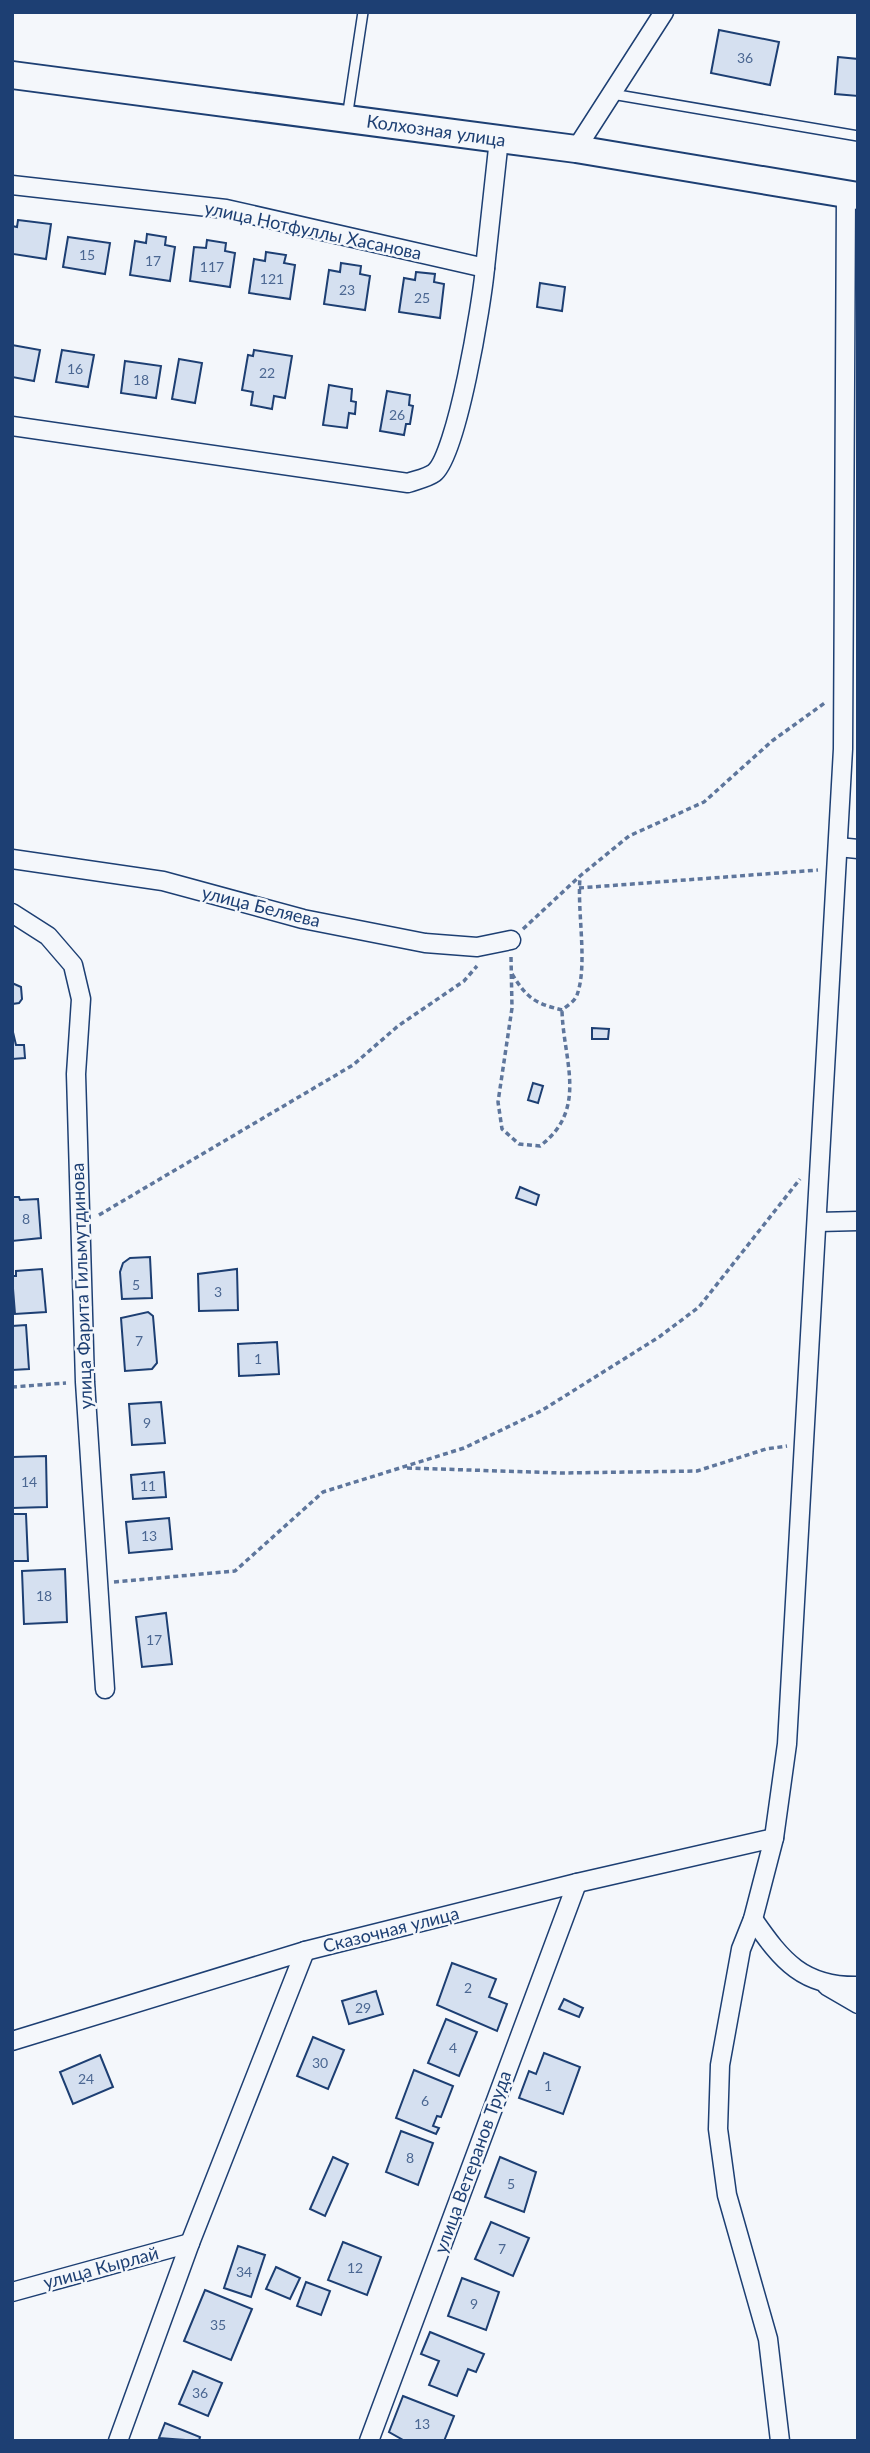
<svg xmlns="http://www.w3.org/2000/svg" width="870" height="2453" font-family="Lato,sans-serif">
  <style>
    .building { fill: #d5e0f0; stroke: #1d3f73; stroke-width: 2 }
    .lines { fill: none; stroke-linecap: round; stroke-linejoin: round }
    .lane-casing { stroke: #1d3f73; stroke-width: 12 }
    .street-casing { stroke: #1d3f73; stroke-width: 21 }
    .secondary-casing { stroke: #1d3f73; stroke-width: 30 }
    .path { stroke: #5e769c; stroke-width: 3.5; stroke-dasharray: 5 3.5; stroke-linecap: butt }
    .lane { stroke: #f4f7fb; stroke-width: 9 }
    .street { stroke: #f4f7fb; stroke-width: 18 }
    .secondary { stroke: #f4f7fb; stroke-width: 26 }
    .labels { text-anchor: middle; stroke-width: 5; stroke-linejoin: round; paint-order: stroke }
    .number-label { font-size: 14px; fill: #4b6792 }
    .street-label { font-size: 18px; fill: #1d3f73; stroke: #f4f7fb }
  </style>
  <rect width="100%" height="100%" fill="#f4f7fb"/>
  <g class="building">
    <polygon points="719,30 779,42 770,85 711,73"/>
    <polygon points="838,57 858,59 858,96 835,94"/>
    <polygon points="18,220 51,224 46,259 13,254 12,226 17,227"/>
    <polygon points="147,234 166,237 165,245 175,247 170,281 130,275 135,241 146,243"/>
    <polygon points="68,237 110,243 105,274 63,267"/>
    <polygon points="207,240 226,243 225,251 235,253 230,287 190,281 194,247 206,248"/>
    <polygon points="266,252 286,255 284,263 295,265 290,299 249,293 254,259 265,261"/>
    <polygon points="341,263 361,266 360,274 370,276 365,310 324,304 329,270 340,272"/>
    <polygon points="416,272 435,274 434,282 444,284 440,318 399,312 404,278 415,280"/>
    <polygon points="540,283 565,287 562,311 537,307"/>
    <polygon points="12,345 40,350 34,381 12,377"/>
    <polygon points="62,350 94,355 88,387 56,382"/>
    <polygon points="254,350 292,356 285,398 274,396 272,409 251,405 253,392 242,390 248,355 253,356"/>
    <polygon points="179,359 202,363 195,403 172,399"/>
    <polygon points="125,361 161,366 156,398 121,393"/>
    <polygon points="329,385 352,389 351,401 356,402 355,414 349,413 347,428 323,425"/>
    <polygon points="387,391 410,395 409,405 413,406 410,424 406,424 404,435 380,431"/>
    <polygon points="12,983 21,987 22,999 19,1003 12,1004"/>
    <polygon points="12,1028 16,1045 24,1045 25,1058 12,1059"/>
    <polygon points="592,1028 609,1029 608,1039 592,1039"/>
    <polygon points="533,1083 543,1086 538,1103 528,1100"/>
    <polygon points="520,1187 539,1195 536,1205 516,1198"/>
    <polygon points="12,1197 19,1197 20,1200 38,1199 41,1238 12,1241"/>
    <polygon points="150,1257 152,1298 122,1299 120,1272 123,1263 130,1258"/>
    <polygon points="42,1269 46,1312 15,1314 12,1276 16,1276 16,1271"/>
    <polygon points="237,1269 238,1310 199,1311 198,1274"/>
    <polygon points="148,1312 153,1316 157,1363 152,1369 125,1371 121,1318"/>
    <polygon points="26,1325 29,1369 12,1370 12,1326"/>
    <polygon points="277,1342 279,1374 239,1376 238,1344"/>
    <polygon points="161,1402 165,1443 132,1445 129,1404"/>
    <polygon points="46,1456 47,1507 12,1508 12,1457"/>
    <polygon points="164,1472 166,1497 133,1499 131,1475"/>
    <polygon points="12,1514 26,1514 28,1561 12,1561"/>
    <polygon points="169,1518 172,1549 129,1553 126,1522"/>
    <polygon points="65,1569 67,1622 24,1624 22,1571"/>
    <polygon points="166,1613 172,1664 142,1667 136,1617"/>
    <polygon points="452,1963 496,1979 489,1997 507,2004 497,2031 437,2005"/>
    <polygon points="376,1991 383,2014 349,2024 342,2001"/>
    <polygon points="564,1999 583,2008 579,2017 559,2009"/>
    <polygon points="446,2019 477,2032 459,2076 428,2063"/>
    <polygon points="313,2037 344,2050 328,2089 297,2076"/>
    <polygon points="544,2053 580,2067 563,2114 519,2098 529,2071 536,2074"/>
    <polygon points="100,2055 113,2087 73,2104 60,2072"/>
    <polygon points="414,2070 453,2086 441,2117 437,2116 433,2126 439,2128 436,2134 396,2118"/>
    <polygon points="401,2131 433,2143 418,2185 386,2172"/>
    <polygon points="333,2157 348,2164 325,2216 310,2209"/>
    <polygon points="500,2157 536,2172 524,2212 485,2197"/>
    <polygon points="491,2222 529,2238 513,2276 475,2259"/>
    <polygon points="343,2242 381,2257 367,2295 328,2280"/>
    <polygon points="238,2246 265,2255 251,2297 224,2288"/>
    <polygon points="276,2267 300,2278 290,2299 266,2289"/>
    <polygon points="462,2278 499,2292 486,2330 448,2316"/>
    <polygon points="306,2282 330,2291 321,2315 297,2306"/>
    <polygon points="205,2290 252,2309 231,2360 184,2341"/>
    <polygon points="430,2332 484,2354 476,2372 468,2369 457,2396 429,2385 439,2361 421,2354"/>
    <polygon points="193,2371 222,2383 208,2416 179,2404"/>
    <polygon points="403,2396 454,2416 444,2441 405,2441 389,2432"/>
    <polygon points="165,2423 200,2437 199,2441 159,2438"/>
  </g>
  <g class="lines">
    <g class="lane-casing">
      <g id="lane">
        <polyline points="612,94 858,136"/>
        <polyline points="347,118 363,12"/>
      </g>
    </g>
    <g class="street-casing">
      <g id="street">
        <polyline points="576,149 664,12"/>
        <polyline points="12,185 226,209 485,268 499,139"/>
        <path d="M 12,426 L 408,483 C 416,480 427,478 434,473 C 457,456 482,302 485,268"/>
        <polyline points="838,847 858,849"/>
        <polyline points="12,859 163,881 303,919 425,943 477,947 511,940"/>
        <polyline points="12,913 48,936 73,965 81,999 76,1074 85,1382 105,1689"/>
        <polyline points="818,1222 858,1221"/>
        <path d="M 753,1919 C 782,1961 803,1987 858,1986"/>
        <polyline points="827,1986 858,2004"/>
        <polyline points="12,2041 305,1951 577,1883 774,1838"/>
        <polyline points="12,2292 190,2243"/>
        <polyline points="118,2441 190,2243 305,1951"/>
        <polyline points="369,2441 577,1883"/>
        <polyline points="780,2441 768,2339 727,2195 718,2129 720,2065 741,1949 753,1919 774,1838 787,1744 843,749 846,195"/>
      </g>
    </g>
    <g class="secondary-casing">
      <polyline id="secondary" points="12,75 576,149 858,196"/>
    </g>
    <g class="path">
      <polyline points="579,888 818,870"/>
      <polyline points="523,929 580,876 629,836 704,802 772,741 826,702"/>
      <path d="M 511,957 L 512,1008 L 498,1102 L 502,1129 L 519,1144 L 540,1146 C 589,1109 563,1060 562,1010"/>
      <path d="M 512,974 C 527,998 534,1003 562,1010 C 567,1006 575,1001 577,995 C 588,965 577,912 580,878"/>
      <polyline points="99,1215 353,1065 398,1026 464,981 477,966"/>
      <polyline points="12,1387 66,1383"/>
      <polyline points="407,1468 562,1473 697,1471 766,1449 787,1446"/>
      <polyline points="114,1582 235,1571 323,1492 464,1448 541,1411 659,1337 699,1307 800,1179"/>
    </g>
    <use href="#lane" class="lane"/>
    <use href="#street" class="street"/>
    <use href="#secondary" class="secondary"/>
  </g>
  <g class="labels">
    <g class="number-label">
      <text x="745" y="63">36</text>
      <text x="87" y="260">15</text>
      <text x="153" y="266">17</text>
      <text x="212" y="272">117</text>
      <text x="272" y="284">121</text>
      <text x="347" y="295">23</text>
      <text x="422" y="303">25</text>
      <text x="75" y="374">16</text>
      <text x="267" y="378">22</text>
      <text x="141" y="385">18</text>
      <text x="397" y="420">26</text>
      <text x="26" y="1224">8</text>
      <text x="136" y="1290">5</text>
      <text x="218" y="1297">3</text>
      <text x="139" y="1346">7</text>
      <text x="258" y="1364">1</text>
      <text x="147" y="1428">9</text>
      <text x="29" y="1487">14</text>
      <text x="148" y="1491">11</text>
      <text x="149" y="1541">13</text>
      <text x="44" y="1601">18</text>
      <text x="154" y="1645">17</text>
      <text x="468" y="1993">2</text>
      <text x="363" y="2013">29</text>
      <text x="453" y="2053">4</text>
      <text x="320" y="2068">30</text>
      <text x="86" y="2084">24</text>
      <text x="548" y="2091">1</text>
      <text x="425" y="2106">6</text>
      <text x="410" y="2163">8</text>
      <text x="511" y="2189">5</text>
      <text x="502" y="2254">7</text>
      <text x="355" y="2273">12</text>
      <text x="244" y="2277">34</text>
      <text x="474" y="2309">9</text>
      <text x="218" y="2330">35</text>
      <text x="200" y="2398">36</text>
      <text x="422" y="2429">13</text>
    </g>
    <g class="street-label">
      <text transform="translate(436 131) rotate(8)" y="6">Колхозная улица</text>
      <text transform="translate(313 231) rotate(12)" y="6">улица Нотфуллы Хасанова</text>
      <text transform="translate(261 907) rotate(14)" y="6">улица Беляева</text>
      <text transform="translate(82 1286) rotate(-92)" y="6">улица Фарита Гильмутдинова</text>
      <text transform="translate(391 1930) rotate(-14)" y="6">Сказочная улица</text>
      <text transform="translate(473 2162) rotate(-70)" y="6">улица Ветеранов Труда</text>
      <text transform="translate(101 2268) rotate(-15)" y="6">улица Кырлай</text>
    </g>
  </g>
  <rect width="870" height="2453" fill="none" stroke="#1d3f73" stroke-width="28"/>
</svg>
